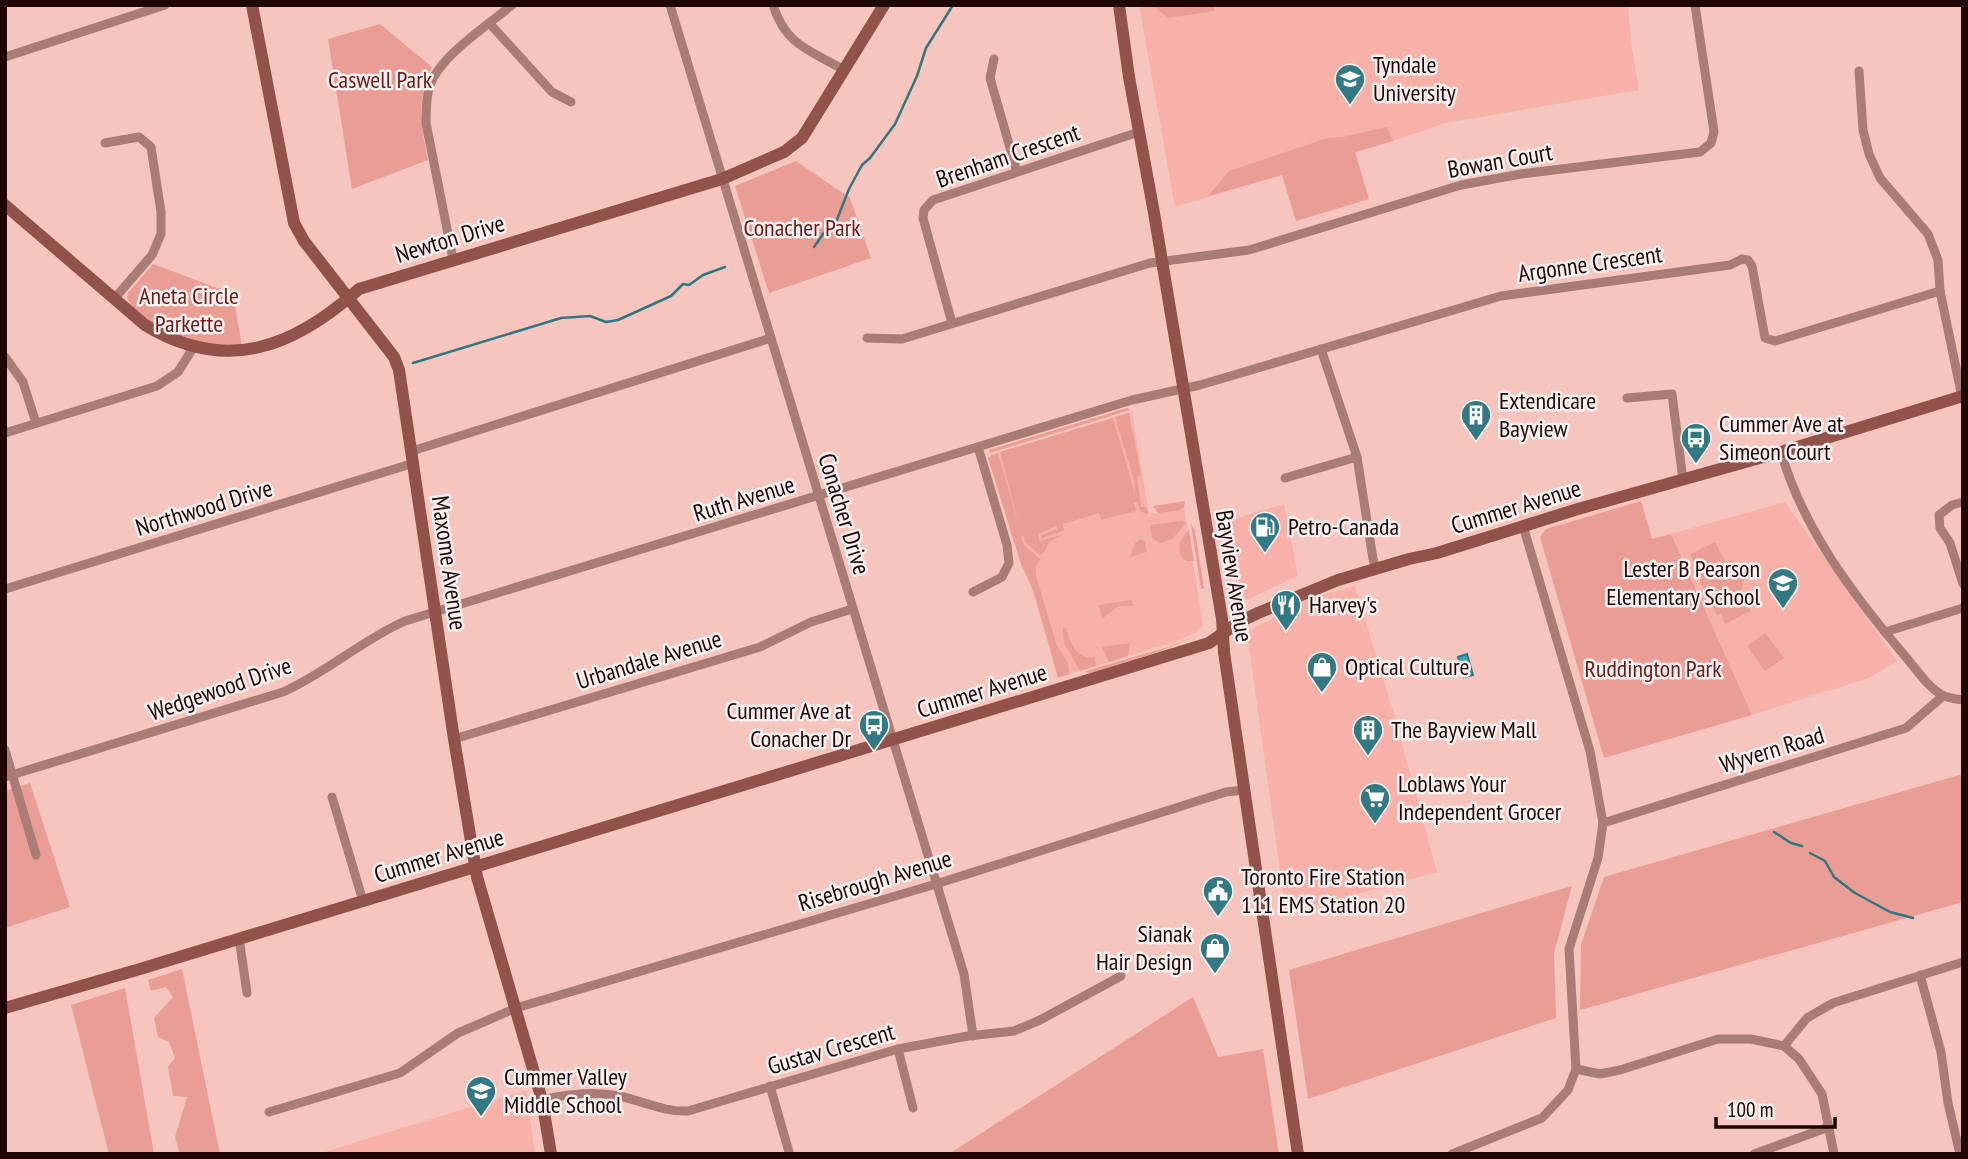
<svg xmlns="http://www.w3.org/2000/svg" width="1968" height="1159" font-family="'PT Sans Narrow',sans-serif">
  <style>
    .built { fill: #f8b1a8 }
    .green { fill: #e99d94 }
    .water { fill: #38a8b7; stroke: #307781; stroke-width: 2 }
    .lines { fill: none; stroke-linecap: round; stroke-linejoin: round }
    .stream { stroke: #307781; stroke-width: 2.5 }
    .street { stroke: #a97c76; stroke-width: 9 }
    .secondary { stroke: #90524b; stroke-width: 12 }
    .labels { text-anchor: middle; stroke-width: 5; stroke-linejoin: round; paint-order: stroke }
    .poi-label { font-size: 24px; fill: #1f0504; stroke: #faf1f0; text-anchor: start }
    .park-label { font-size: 24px; fill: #711715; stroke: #faf1f0 }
    .street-label { font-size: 24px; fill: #1f0504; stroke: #faf1f0 }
  </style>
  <rect width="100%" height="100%" fill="#f6c5be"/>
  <g class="built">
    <polygon points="1139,5 1628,5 1632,49 1639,90 1445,123 1393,141 1175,207"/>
    <polygon points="1132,412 1149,514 1178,511 1184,507 1203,625 1196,633 1174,642 1059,677 990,455"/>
    <polygon points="1785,502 1897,661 1869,678 1752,715 1671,534"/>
    <polygon points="1284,504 1298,576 1242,602 1228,521"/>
    <polygon points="1355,586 1396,721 1437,872 1286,914 1247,632 1309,599"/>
    <polygon points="526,1090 535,1154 319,1154 340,1147"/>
  </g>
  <g class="green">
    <polygon points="1152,5 1214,5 1214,11 1168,18"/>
    <path d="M 380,24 L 432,67 C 416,99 421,127 428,160 L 352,189 L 328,39 Z"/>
    <polygon points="1387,127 1393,141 1355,152 1369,199 1296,221 1282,175 1208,196 1229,171 1327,138 1343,137"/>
    <polygon points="796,161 850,198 871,258 769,293 735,186"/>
    <path d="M 153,264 L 233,294 L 242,346 C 226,344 208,345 193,342 C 175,337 131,315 127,297 L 128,293 Z"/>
    <polygon points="1127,408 1130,410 990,453 989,450"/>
    <polygon points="1129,413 1141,475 1137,477 1141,507 1146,507 1149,514 1141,512 1137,502 1134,503 1136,511 1101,520 1099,513 1063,524 1064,531 1041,538 1041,535 1058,529 1056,526 1038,534 1039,541 1065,534 1049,542 1045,551 1040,555 1025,542 1024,536 1021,537 1024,545 1040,559 1036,567 1036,576 1057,646 1068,663 1069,674 1058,678 1034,592 1021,564 988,458 998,453 1020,529 1000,452 1113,418 1135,494 1134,480 1115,417"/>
    <polygon points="1185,501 1184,507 1178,511 1158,513 1153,506"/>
    <polygon points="1641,501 1652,539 1671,534 1752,715 1604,758 1540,537 1546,529"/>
    <polygon points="1182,521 1187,522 1172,539 1160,543 1152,538 1150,525"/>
    <polygon points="1191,524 1195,531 1204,588 1201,589"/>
    <path d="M 1189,530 L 1194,561 L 1187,561 L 1182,558 C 1177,548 1180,537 1189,530 Z"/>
    <polygon points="1141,539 1145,542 1147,552 1130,557 1135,543"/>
    <polygon points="1715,542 1726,563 1733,560 1744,579 1741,591 1751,611 1725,624 1721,614 1717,616 1697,575 1700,573 1690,554"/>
    <polygon points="1132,600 1133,606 1118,606 1103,618 1098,605"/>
    <path d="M 1063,628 L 1066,628 C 1072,648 1076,657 1095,658 L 1096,666 L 1080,671 L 1064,643 Z"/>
    <polygon points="1202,633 1161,651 1090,673 1083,672 1168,647"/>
    <polygon points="1765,633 1784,658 1765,671 1747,646"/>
    <polygon points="1130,643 1128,656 1109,662 1102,647"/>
    <polygon points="1963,774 1963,902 1580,1010 1581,945 1604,877"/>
    <polygon points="30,783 70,907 5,928 5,791"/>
    <polygon points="1572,886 1554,953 1556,1018 1308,1099 1289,970"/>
    <polygon points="182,969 220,1154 186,1154 179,1152 175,1137 187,1097 173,1096 168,1067 175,1058 169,1042 158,1037 154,1018 173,997 166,987 151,991 148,980"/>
    <polygon points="125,988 154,1154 109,1154 71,1005"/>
    <polygon points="1193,997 1218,1057 1263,1049 1279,1154 949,1154"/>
  </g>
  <polygon class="water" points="1467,654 1473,675 1464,677 1458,657"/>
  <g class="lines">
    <g class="stream">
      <polyline points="814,247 823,234 836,222 849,189 862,165 870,158 895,124 917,76 926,48 953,5"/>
      <polyline points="413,363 561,318 590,316 606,322 618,320 671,296 683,284 689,285 703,275 725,267"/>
      <polyline points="1774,832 1791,843 1802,846"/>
      <polyline points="1810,853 1825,861 1834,877 1855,893 1890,912 1913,918"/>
    </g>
    <g class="street">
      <polyline points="670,5 964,974 973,1036"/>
      <path d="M 773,5 C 786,46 810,50 844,70"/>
      <polyline points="490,24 552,92 571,102"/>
      <polyline points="5,57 165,5"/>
      <polyline points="994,59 990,78 1017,172"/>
      <polyline points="1859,71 1863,130 1869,154 1880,178 1928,234 1938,260 1940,291 1962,397"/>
      <polyline points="105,143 139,137 151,147 161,212 161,234 152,255 114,299"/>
      <path d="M 453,259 L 426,123 C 426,111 426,97 430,85 C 441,55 487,26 512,5"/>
      <polyline points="952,323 923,218 924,210 933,200 1139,132"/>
      <polyline points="867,338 902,339 1150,263 1249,250 1461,185 1521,174 1700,152 1711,143 1714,132 1695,5"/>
      <polyline points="1321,349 1357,457 1373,559 1376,569"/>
      <polyline points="5,357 23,382 36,423"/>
      <polyline points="1627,398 1672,394 1683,480"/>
      <polyline points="5,433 157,386 178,372 193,348"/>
      <polyline points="412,451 771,338"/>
      <path d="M 1781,452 C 1803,529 1854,596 1905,656 C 1916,669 1927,686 1942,695 C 1948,698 1956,699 1963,700"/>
      <polyline points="1285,478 1357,457"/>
      <polyline points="1963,502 1952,505 1939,515 1940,528 1950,543 1963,584"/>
      <polyline points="5,589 414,463"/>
      <polyline points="973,592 1002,577 1009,563 1007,545 978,447"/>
      <polyline points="1885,632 1963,608"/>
      <polyline points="454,739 760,647 811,622 852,609"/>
      <polyline points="5,750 36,855"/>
      <path d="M 5,777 L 283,692 C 326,673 362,640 405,621 L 1132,400 L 1200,385 L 1501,296 L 1730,265 L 1742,259 L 1748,260 L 1752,266 L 1765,338 L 1775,341 L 1940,291"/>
      <polyline points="332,797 363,901"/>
      <polyline points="1603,823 1906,728 1943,696"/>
      <polyline points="239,938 247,993"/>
      <polyline points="1920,975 1941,1052 1948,1103 1960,1154"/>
      <polyline points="1784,1046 1807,1018 1833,1003 1963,962"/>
      <polyline points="898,1049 913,1108"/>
      <polyline points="1576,1069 1600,1074 1620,1070 1718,1039 1751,1039 1784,1046 1799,1059 1822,1094 1834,1154"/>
      <polyline points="770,1086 789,1152"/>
      <path d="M 542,1100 C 567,1094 593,1091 619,1096 C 643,1101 663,1112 688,1111 L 898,1049 L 968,1036 L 1014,1031 L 1040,1020 L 1121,976"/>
      <polyline points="269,1112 400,1073 458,1033 516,1008 936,884 1226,792 1244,790"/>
      <polyline points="1452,1154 1542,1118 1568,1090 1576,1069 1569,949 1598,858 1603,823 1590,751 1523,526"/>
      <polyline points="1754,1154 1829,1127"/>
    </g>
    <g class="secondary">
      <polyline points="252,5 294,223 304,241 394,357 399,370 454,739 477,877 542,1100 551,1154"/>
      <polyline points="1119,5 1129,77 1154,213 1222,619 1224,652 1298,1154"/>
      <path d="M 5,205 L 145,325 C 226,374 293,348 359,289 L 722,179 L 784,152 L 802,138 L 884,5"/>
      <polyline points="5,1008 140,969 1193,648 1209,643 1239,622 1258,613 1338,580 1409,559 1437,553 1578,509 1781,452 1963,396"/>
    </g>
  </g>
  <defs>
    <g id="university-pin" transform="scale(1.575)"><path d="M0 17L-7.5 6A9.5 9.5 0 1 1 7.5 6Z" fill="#327a83" stroke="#faf1f0"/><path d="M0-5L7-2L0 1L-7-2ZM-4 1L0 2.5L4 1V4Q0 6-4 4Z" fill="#fff"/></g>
    <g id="building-pin" transform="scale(1.575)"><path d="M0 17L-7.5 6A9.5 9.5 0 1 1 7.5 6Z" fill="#327a83" stroke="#faf1f0"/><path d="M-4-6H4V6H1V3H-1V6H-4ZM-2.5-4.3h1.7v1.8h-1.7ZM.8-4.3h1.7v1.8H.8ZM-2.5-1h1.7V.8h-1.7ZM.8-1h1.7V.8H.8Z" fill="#fff"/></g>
    <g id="bus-pin" transform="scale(1.575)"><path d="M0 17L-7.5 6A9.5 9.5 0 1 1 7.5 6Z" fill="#327a83" stroke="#faf1f0"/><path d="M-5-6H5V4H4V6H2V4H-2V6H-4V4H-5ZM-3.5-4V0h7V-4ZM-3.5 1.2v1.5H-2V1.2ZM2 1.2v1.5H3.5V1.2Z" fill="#fff"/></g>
    <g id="fuel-pin" transform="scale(1.575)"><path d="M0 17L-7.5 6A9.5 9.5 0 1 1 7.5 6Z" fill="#327a83" stroke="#faf1f0"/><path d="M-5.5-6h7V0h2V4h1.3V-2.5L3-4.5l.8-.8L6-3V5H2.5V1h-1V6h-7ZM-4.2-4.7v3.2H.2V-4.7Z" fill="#fff"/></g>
    <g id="school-pin" transform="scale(1.575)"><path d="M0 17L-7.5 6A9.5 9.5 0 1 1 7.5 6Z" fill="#327a83" stroke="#faf1f0"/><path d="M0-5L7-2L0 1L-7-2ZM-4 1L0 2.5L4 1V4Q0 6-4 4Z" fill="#fff"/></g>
    <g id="restaurant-pin" transform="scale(1.575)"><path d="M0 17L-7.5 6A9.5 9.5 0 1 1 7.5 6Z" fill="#327a83" stroke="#faf1f0"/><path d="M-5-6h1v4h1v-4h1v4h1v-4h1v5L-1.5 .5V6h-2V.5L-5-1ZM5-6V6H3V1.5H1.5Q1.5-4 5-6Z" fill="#fff"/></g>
    <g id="shop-pin" transform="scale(1.575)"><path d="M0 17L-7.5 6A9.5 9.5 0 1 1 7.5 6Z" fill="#327a83" stroke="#faf1f0"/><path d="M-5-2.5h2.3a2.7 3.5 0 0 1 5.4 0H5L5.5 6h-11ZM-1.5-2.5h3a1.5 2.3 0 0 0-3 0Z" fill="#fff"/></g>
    <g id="supermarket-pin" transform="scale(1.575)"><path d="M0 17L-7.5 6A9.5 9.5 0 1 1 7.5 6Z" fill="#327a83" stroke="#faf1f0"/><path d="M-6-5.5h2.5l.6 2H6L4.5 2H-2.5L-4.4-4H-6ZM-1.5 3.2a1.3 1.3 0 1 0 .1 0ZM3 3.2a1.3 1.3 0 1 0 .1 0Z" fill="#fff"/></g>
    <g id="civic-pin" transform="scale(1.575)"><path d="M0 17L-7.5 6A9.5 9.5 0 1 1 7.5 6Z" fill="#327a83" stroke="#faf1f0"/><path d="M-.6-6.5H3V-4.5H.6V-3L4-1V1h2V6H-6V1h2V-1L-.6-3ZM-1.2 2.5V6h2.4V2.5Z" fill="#fff"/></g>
  </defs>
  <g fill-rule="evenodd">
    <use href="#university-pin" x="1350" y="79"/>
    <use href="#building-pin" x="1476" y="415"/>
    <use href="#bus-pin" x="1696" y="438"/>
    <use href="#fuel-pin" x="1265" y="527"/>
    <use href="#school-pin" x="1783" y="583"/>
    <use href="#restaurant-pin" x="1286" y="605"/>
    <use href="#shop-pin" x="1322" y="667"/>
    <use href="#bus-pin" x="874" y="725"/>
    <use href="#building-pin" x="1368" y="730"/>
    <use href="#supermarket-pin" x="1375" y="798"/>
    <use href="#civic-pin" x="1218" y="891"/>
    <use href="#shop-pin" x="1215" y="948"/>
    <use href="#school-pin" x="481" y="1091"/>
  </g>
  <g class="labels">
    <g class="poi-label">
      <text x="1373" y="73">Tyndale<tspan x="1373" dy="28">University</tspan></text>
      <text x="1499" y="409">Extendicare<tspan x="1499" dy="28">Bayview</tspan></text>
      <text x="1719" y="432">Cummer Ave at<tspan x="1719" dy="28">Simeon Court</tspan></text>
      <text x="1288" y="535">Petro-Canada</text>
      <text x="1760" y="577" text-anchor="end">Lester B Pearson<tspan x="1760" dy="28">Elementary School</tspan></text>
      <text x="1309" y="613">Harvey's</text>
      <text x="1345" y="675">Optical Culture</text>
      <text x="851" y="719" text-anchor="end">Cummer Ave at<tspan x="851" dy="28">Conacher Dr</tspan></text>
      <text x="1391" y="738">The Bayview Mall</text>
      <text x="1398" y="792">Loblaws Your<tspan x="1398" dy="28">Independent Grocer</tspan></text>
      <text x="1241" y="885">Toronto Fire Station<tspan x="1241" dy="28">111 EMS Station 20</tspan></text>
      <text x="1192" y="942" text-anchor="end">Sianak<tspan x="1192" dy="28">Hair Design</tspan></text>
      <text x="504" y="1085">Cummer Valley<tspan x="504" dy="28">Middle School</tspan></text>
    </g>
    <g class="park-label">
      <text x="380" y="88">Caswell Park</text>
      <text x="802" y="236">Conacher Park</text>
      <text x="189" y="304">Aneta Circle<tspan x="189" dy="28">Parkette</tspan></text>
      <text x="1653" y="677">Ruddington Park</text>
    </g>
    <g class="street-label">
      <text transform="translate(1008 156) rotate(-19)" y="8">Brenham Crescent</text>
      <text transform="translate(1500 161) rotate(-10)" y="8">Bowan Court</text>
      <text transform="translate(450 239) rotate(-17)" y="8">Newton Drive</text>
      <text transform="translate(1590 264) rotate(-8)" y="8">Argonne Crescent</text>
      <text transform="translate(744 499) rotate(-17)" y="8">Ruth Avenue</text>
      <text transform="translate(1516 507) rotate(-17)" y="8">Cummer Avenue</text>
      <text transform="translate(204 508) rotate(-17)" y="8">Northwood Drive</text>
      <text transform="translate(844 514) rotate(73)" y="8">Conacher Drive</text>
      <text transform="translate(449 563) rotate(82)" y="8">Maxome Avenue</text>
      <text transform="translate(1234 576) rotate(81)" y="8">Bayview Avenue</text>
      <text transform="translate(649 660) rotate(-17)" y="8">Urbandale Avenue</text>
      <text transform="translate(220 689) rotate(-19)" y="8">Wedgewood Drive</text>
      <text transform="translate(982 691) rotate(-17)" y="8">Cummer Avenue</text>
      <text transform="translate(1772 750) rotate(-17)" y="8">Wyvern Road</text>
      <text transform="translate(439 856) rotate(-17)" y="8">Cummer Avenue</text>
      <text transform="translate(875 881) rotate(-17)" y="8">Risebrough Avenue</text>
      <text transform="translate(831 1049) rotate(-16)" y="8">Gustav Crescent</text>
    </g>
  </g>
  <rect width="1968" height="1159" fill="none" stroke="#1f0504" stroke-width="14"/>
  <path d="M1716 1117v10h119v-10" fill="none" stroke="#1f0504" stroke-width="3.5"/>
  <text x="1727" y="1117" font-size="21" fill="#1f0504" stroke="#faf1f0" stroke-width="5" paint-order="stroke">100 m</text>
</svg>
